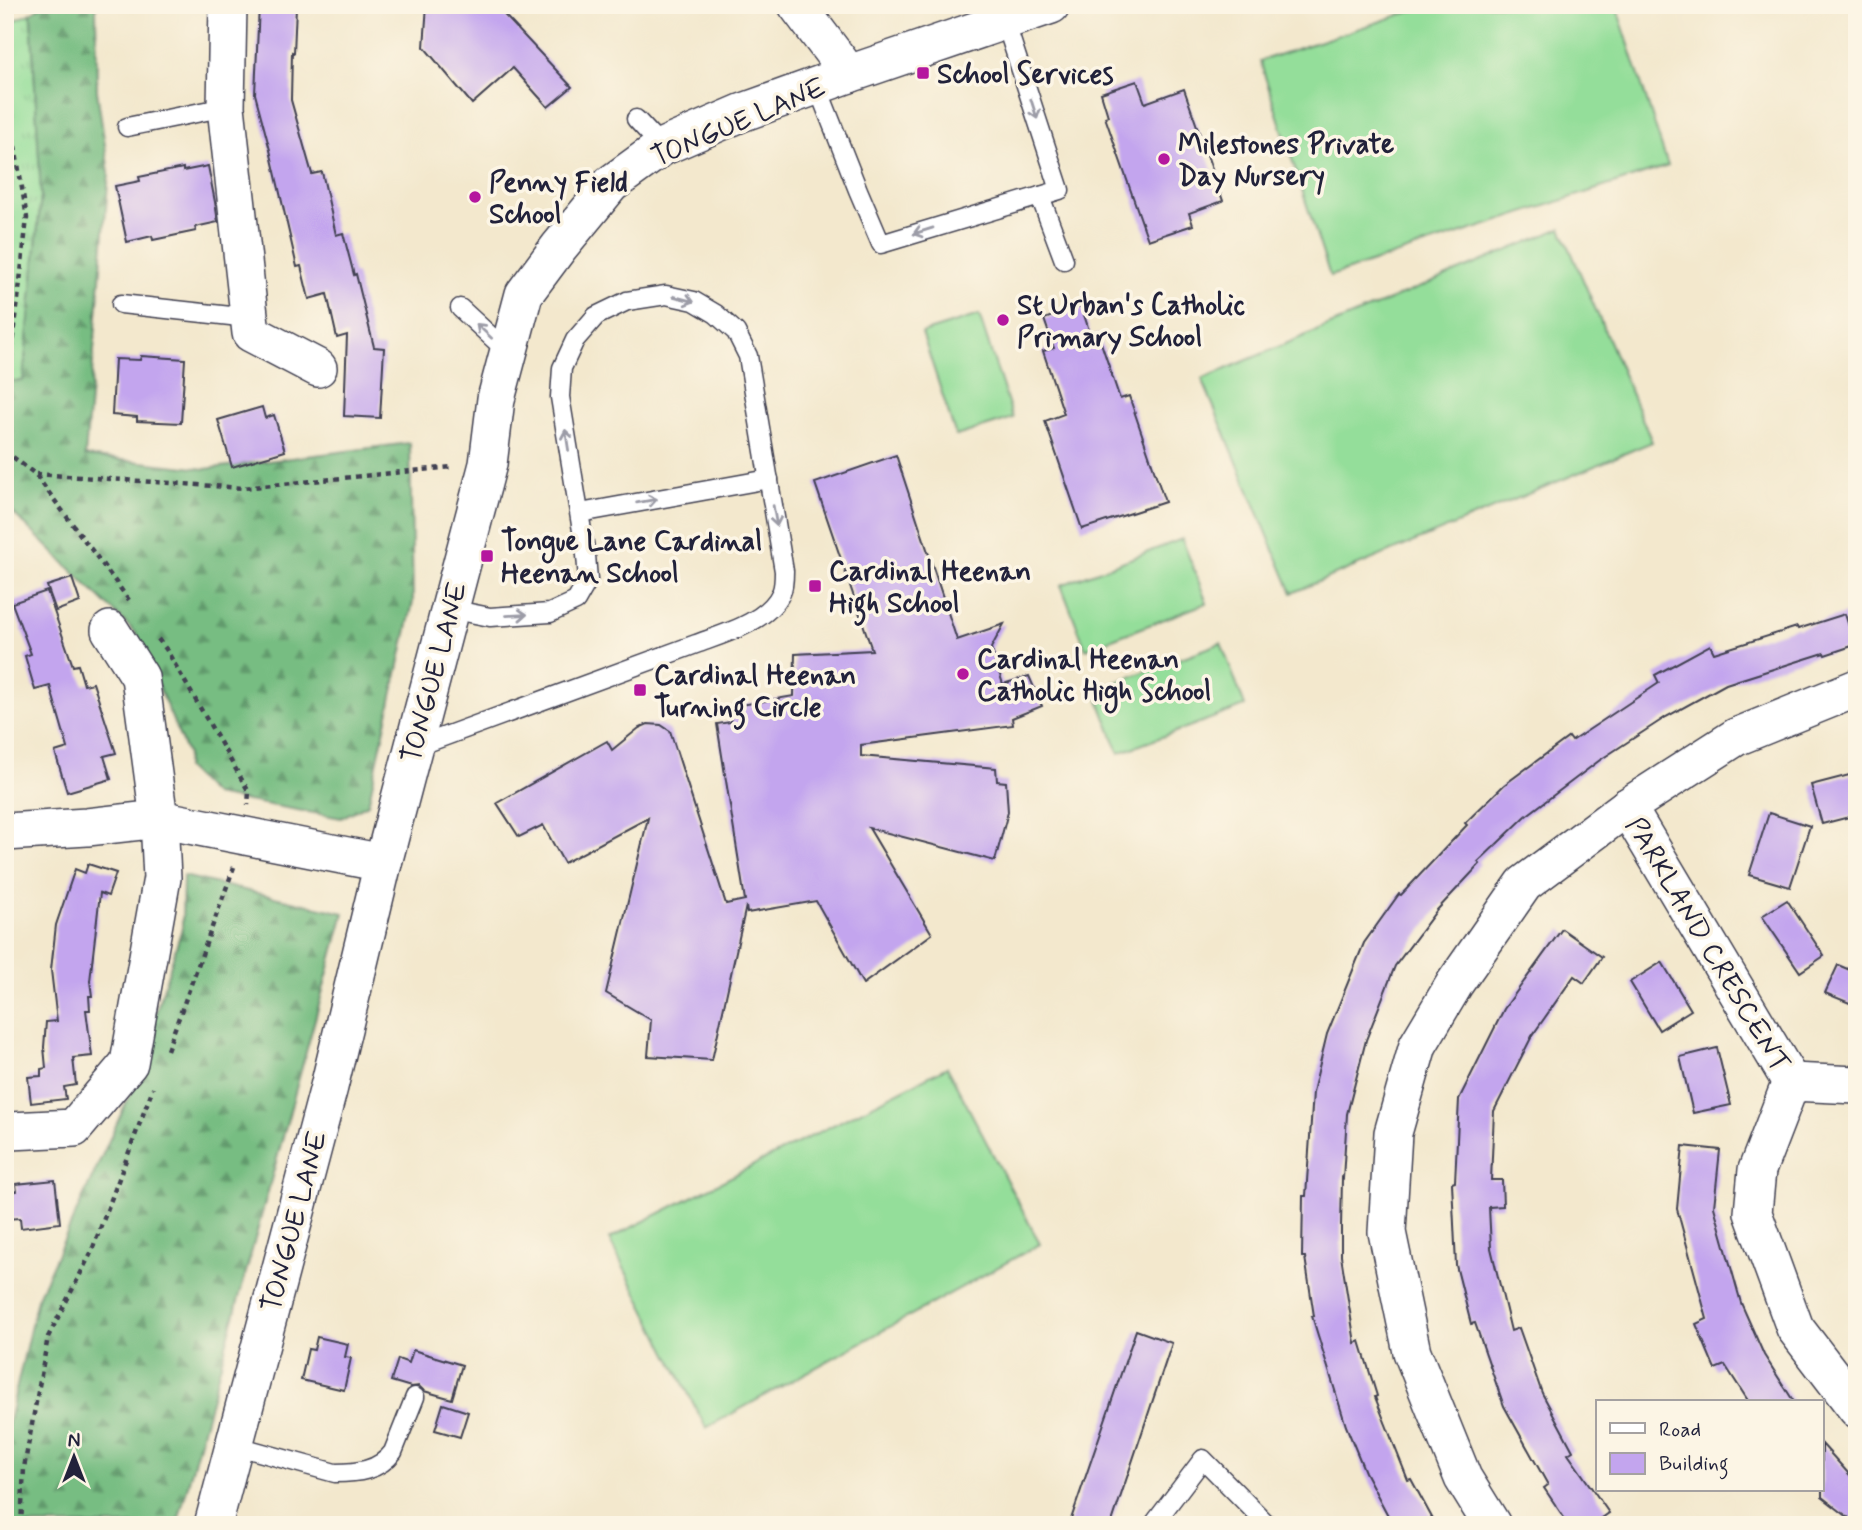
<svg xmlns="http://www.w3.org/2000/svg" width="1862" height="1530" font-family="Mynerve,sans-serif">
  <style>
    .grass { fill: url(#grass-tufts); stroke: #5b806a; stroke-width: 2 }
    .forest { fill: url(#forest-firs); stroke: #4c705e; stroke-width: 2 }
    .pitch { fill: #94de9a; stroke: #5b806a; stroke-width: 2 }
    .building { fill: #c3a5ee }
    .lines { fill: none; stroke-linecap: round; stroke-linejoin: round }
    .service-casing { stroke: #414051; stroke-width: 21 }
    .minor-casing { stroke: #414051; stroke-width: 40 }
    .path { stroke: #414051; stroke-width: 4.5; stroke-dasharray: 5 5; stroke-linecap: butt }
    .service { stroke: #fff; stroke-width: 18 }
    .minor { stroke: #fff; stroke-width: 37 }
    .oneway { stroke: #9c9ca7 }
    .poi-dot { fill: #b5179e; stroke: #fcf5e5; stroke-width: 2.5 }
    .labels { text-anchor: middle; stroke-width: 7; stroke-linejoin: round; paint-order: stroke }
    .poi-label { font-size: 28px; font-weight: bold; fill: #22223b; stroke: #fcf5e5; text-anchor: start }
    .street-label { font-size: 28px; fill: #22223b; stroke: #fcf5e5 }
  </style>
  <defs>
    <pattern id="grass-tufts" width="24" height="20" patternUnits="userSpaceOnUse" patternTransform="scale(1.75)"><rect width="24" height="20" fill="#94de9a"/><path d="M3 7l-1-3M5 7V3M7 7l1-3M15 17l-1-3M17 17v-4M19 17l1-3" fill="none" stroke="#7fbe86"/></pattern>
    <pattern id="forest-firs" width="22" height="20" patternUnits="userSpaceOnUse" patternTransform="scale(1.75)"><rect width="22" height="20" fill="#77bd82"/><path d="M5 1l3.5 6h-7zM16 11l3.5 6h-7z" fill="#61996c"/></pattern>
  </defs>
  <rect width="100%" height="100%" fill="#fcf5e5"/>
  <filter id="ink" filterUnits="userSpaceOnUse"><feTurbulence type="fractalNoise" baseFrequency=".0143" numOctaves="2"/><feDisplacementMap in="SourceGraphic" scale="14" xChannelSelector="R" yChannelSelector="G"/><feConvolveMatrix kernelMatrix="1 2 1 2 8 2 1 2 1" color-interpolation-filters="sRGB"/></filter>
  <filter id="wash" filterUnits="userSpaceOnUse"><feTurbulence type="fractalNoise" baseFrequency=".00686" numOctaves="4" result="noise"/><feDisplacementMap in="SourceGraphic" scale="28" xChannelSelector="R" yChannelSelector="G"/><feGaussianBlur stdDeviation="1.57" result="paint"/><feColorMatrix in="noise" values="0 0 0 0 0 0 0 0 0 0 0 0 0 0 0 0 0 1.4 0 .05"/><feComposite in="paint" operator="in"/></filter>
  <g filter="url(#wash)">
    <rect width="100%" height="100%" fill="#f3e8cd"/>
    <polygon class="grass" points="31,13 41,195 23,381 5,381 5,25"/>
    <g class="forest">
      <polygon points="43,5 96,5 97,91 109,173 85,456 205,469 410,443 413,602 368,804 341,818 214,795 186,768 187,754 136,633 5,505 5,381 23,381 41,196 31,13"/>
      <polygon points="183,876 344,913 177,1525 5,1525 5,1438 37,1299 132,1090 182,928"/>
    </g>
    <g class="pitch">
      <polygon points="1430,5 1616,5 1668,166 1330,276 1260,61"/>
      <polygon points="1561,228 1652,442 1292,593 1202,379"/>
      <polygon points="979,315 1013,418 956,436 922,333"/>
      <polygon points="1182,539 1207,603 1086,649 1061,585"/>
      <polygon points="1221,643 1245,706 1119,753 1095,690"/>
      <polygon points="947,1067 1040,1244 706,1428 609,1239"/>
    </g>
    <g id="blocks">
      <g class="building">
        <polygon points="259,5 291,5 296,7 294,53 292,52 291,100 312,174 322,172 336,235 343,233 354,275 356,274 374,347 384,348 380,418 344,416 347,335 337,338 327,294 309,299 301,266 297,267 270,150 255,94"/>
        <polygon points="427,5 495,5 572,87 548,107 513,68 472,104 424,47"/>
        <polygon points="1137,81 1145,103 1184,89 1223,201 1189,213 1193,225 1148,240 1105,117 1108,116 1101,93"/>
        <polygon points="208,166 215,202 218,222 195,227 196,231 153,240 152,236 127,242 115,186 140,181 139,177 183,168 183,171"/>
        <polygon points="1081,306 1091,336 1098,334 1120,399 1129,396 1165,502 1082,529 1045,421 1064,414 1043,351 1054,348 1044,319"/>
        <polygon points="141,356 185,359 181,423 137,421 137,417 112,415 115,359 140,360"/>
        <polygon points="262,407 265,418 274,415 285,451 232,467 218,420"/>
        <polygon points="896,455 957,640 1004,624 991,648 1003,684 1029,676 1042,706 1012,718 1013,725 861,745 861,756 996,768 997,781 1006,782 1008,812 995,861 869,828 932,934 863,984 816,901 747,913 746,906 712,1060 648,1056 651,1020 606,993 648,818 564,863 543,825 519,837 497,803 607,741 612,750 639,728 648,724 661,725 670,731 726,904 745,900 717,724 731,722 729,707 794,696 795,654 872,650 815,483"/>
        <polygon points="72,578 80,602 56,611 47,586"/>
        <polygon points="47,591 73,666 78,665 84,685 93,683 116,753 104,756 111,779 67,792 55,752 68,748 50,686 35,690 25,656 31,654 12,603"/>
        <polygon points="1845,614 1855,645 1825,655 1824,653 1726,684 1666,717 1600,760 1526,816 1478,862 1480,864 1437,910 1395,966 1366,1040 1347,1114 1343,1179 1342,1178 1341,1227 1341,1256 1355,1343 1360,1341 1377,1396 1375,1397 1408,1480 1411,1479 1436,1525 1393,1525 1365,1472 1346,1426 1312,1316 1314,1316 1305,1257 1302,1257 1303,1196 1306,1196 1313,1092 1327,1034 1364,943 1399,894 1401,895 1467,825 1465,823 1504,785 1569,737 1572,741 1659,683 1655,675 1710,645 1714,653 1797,627 1798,629"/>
        <polygon points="1857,773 1857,815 1822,824 1811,785"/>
        <polygon points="1769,813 1810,826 1790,887 1749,875"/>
        <polygon points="88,864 116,873 108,896 100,893 90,981 92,996 89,996 90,1010 86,1010 92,1056 73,1058 76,1085 64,1087 66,1099 31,1103 28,1077 41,1076 41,1069 46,1068 44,1047 46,1022 57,1021 51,970 56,925 75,869 85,873"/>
        <polygon points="1787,900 1824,956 1800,972 1762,916"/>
        <polygon points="1562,929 1602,957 1584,983 1574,976 1532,1036 1494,1111 1491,1180 1502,1180 1503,1206 1489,1207 1491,1248 1511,1331 1519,1328 1542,1393 1573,1451 1568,1454 1609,1513 1592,1525 1569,1525 1544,1488 1548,1485 1504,1406 1475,1323 1471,1324 1456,1265 1452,1183 1455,1182 1459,1099 1504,1009"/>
        <polygon points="1662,962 1691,1010 1659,1030 1630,982"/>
        <polygon points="1838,965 1857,973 1857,1006 1825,993"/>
        <polygon points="1717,1048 1731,1105 1693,1113 1680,1057"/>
        <polygon points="1683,1146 1720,1150 1714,1207 1741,1303 1764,1355 1794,1402 1749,1402 1725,1365 1715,1369 1696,1324 1707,1319 1677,1209"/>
        <polygon points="55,1180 60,1223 21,1228 20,1218 5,1219 5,1193 17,1191 16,1184"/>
        <polygon points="1136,1330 1172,1343 1111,1525 1069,1525"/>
        <polygon points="317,1337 348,1344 345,1357 351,1358 344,1390 301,1380 308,1349 314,1350"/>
        <polygon points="413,1350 462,1365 452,1399 424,1391 419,1386 411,1387 391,1381 398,1359 409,1363"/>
        <polygon points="443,1404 468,1412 460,1437 435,1430"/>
        <polygon points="1822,1444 1857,1483 1857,1524 1822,1497"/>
      </g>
    </g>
  </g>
  <g filter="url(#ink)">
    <use href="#blocks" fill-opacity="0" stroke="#414051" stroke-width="2"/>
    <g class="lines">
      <g class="service-casing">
        <g id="service">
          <polyline points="817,86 858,190 881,244 1060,190 1005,21"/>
          <polyline points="636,119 662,147"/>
          <polyline points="127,127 226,107"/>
          <polyline points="1040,196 1064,260"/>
          <polyline points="121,304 249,318"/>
          <polyline points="460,308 509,353"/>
          <polyline points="580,513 769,479"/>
          <path d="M 413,748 L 696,644 C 723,634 768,622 781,593 C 784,587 784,578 784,571 L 748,356 L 736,332 L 716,314 L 694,301 L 666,295 L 627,301 L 596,316 L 575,340 L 562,368 L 560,397 L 586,555 L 588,580 L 576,601 L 550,613 L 490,617 L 450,609"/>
          <path d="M 234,1445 L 335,1473 C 356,1473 379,1471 393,1452 L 415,1397"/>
          <polyline points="1153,1525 1203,1459 1268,1525"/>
        </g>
      </g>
      <g class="minor-casing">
        <g id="minor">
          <polyline points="228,5 226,107 251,333 318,368"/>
          <polyline points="797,5 849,74"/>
          <polyline points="1627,807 1791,1082"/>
          <polyline points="5,832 87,827 159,819 383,863"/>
          <polyline points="1791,1082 1757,1170 1753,1213 1795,1328 1857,1409"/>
          <polyline points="1791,1082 1857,1085"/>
          <polyline points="10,1131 74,1128 129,1063 162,878 159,819 140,677 110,630"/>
          <polyline points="213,1525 329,1087 383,863 488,464 496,399 524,294 559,247 611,184 662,147 741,113 849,74 1051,5"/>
          <polyline points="1492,1525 1463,1478 1412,1352 1387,1232 1393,1133 1418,1045 1455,983 1524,884 1627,807 1736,737 1857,688"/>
        </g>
      </g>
      <g class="path">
        <polyline points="1845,5 1857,11"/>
        <polyline points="5,87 27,218 5,417"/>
        <polyline points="5,451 35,474 132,604"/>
        <polyline points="36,474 243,488 453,467"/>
        <polyline points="158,639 166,649 249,792 248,805"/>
        <polyline points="167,1050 234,867"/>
        <polyline points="21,1525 24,1468 48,1337 91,1253 153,1088"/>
      </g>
      <use href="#service" class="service"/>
      <use href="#minor" class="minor"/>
    </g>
    <defs><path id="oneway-shaft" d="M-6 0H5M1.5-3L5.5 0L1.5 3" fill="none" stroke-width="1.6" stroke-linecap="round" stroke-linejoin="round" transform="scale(1.75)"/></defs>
    <g class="oneway">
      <use href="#oneway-shaft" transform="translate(1034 109) rotate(72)"/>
      <use href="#oneway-shaft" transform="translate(923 231) rotate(163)"/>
      <use href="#oneway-shaft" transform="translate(684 299) rotate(15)"/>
      <use href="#oneway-shaft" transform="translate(484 331) rotate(-137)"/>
      <use href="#oneway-shaft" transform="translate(567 440) rotate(-99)"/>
      <use href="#oneway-shaft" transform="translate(647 501) rotate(-10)"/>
      <use href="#oneway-shaft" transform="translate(775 516) rotate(80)"/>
      <use href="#oneway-shaft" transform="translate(517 615) rotate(-3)"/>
    </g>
  </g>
  <g class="poi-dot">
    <rect x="916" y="66" width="14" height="14" rx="3.5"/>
    <circle cx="1164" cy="159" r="7"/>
    <circle cx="475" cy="197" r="7"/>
    <circle cx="1003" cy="320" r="7"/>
    <rect x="480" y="549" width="14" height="14" rx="3.5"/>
    <rect x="808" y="579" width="14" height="14" rx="3.5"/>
    <circle cx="963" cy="674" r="7"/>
    <rect x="633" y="683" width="14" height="14" rx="3.5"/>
  </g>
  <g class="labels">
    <g class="poi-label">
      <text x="937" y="83">School Services</text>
      <text x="1178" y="153">Milestones Private<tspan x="1178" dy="32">Day Nursery</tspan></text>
      <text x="489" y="191">Penny Field<tspan x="489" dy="32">School</tspan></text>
      <text x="1017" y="314">St Urban's Catholic<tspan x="1017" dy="32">Primary School</tspan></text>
      <text x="501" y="550">Tongue Lane Cardinal<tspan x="501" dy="32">Heenan School</tspan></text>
      <text x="829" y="580">Cardinal Heenan<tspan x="829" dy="32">High School</tspan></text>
      <text x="977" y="668">Cardinal Heenan<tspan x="977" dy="32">Catholic High School</tspan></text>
      <text x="654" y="684">Cardinal Heenan<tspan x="654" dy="32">Turning Circle</tspan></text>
    </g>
    <g class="street-label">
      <text transform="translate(738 121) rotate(-23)" y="10">TONGUE LANE</text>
      <text transform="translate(433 672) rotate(-75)" y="10">TONGUE LANE</text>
      <text transform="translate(1709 944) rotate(59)" y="10">PARKLAND CRESCENT</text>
      <text transform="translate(293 1221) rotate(-75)" y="10">TONGUE LANE</text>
    </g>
  </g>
  <rect width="1862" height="1530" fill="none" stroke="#fcf5e5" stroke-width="28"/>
  <rect x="1596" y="1400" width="228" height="91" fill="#fcf5e5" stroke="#a5a1a1" stroke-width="2"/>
  <rect x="1610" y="1423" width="35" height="10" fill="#ffffff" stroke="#a5a1a1" stroke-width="2"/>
  <text x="1659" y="1436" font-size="21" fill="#22223b">Road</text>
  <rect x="1610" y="1453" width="35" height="21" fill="#c3a5ee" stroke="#a5a1a1" stroke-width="2"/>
  <text x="1659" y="1470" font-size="21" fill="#22223b">Building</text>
  <g transform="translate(74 1457)" stroke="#fcf5e5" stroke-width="5" paint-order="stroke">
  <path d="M0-5L12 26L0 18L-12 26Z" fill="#22223b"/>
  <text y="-10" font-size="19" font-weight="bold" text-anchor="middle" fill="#22223b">N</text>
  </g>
</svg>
